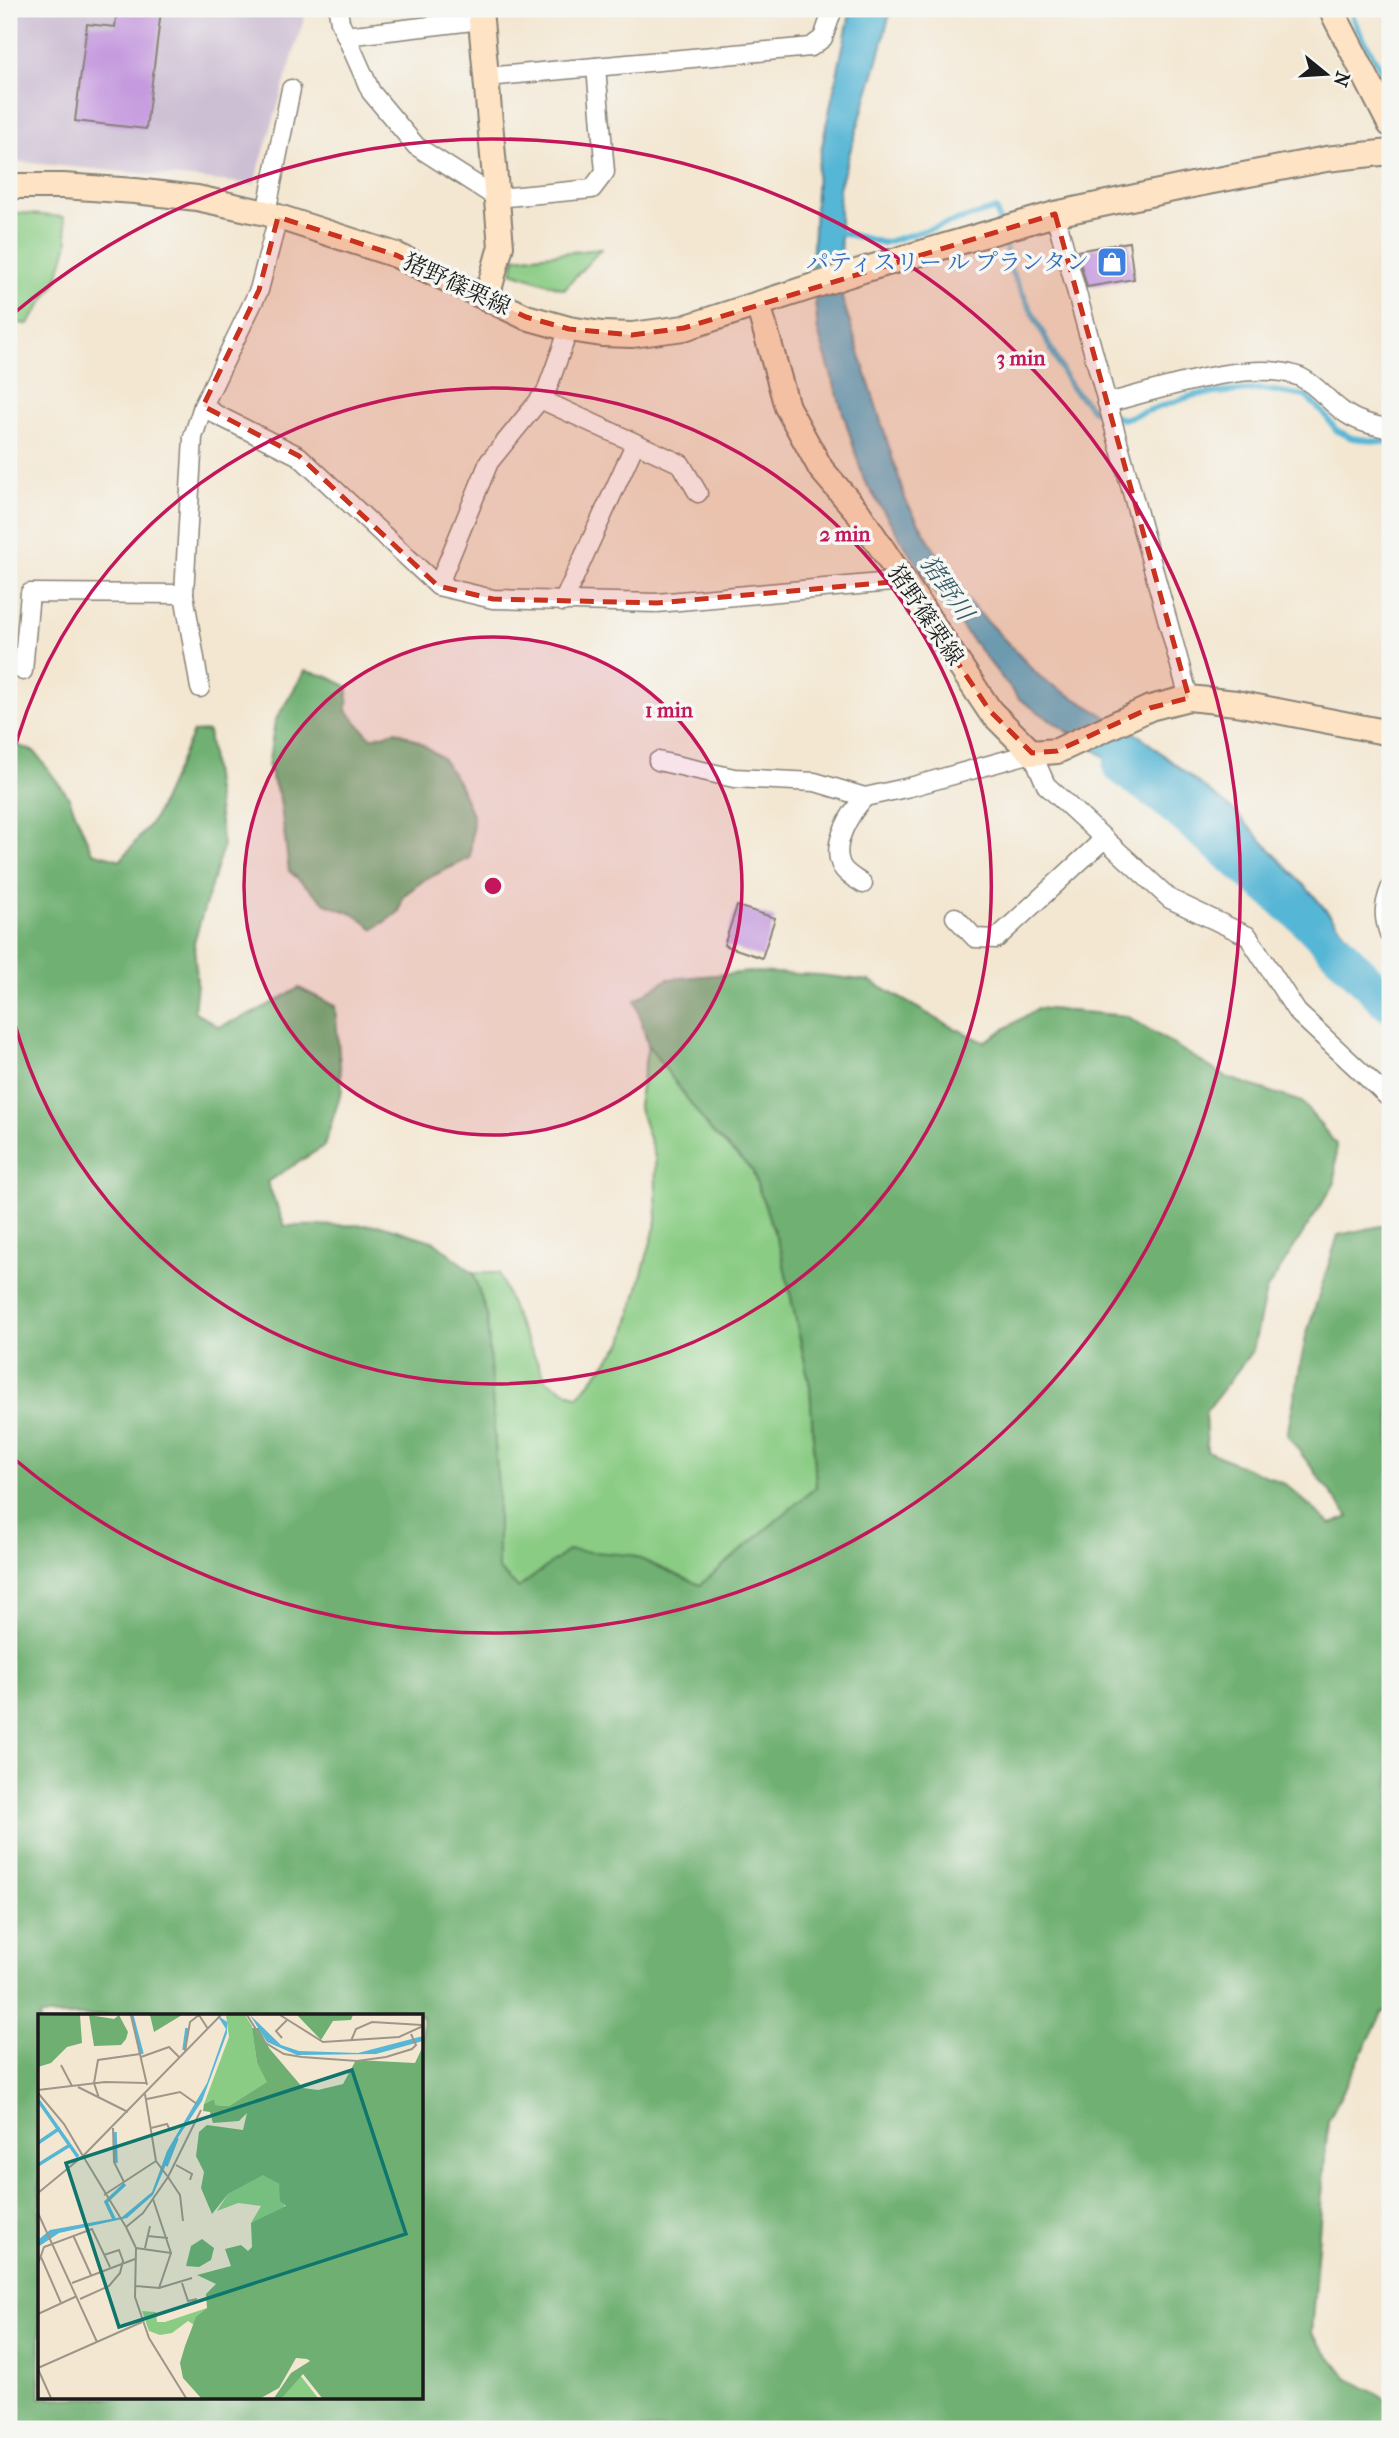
<svg xmlns="http://www.w3.org/2000/svg" width="1399" height="2438" font-family="'IM FELL French Canon','Noto Serif JP',serif">
  <style>
    .industrial { fill: #ccbed3 }
    .green { fill: #8acc84; stroke: #537450; stroke-width: 2 }
    .forest { fill: #6fb072; stroke: #466647; stroke-width: 2; fill-rule: evenodd }
    .water { fill: #57b6d5; stroke: #3a6978; stroke-width: 2 }
    .lines { fill: none; stroke-linecap: round; stroke-linejoin: round }
    .stream { stroke: #57b6d5; stroke-width: 6 }
    .river { stroke: #57b6d5; stroke-width: 37 }
    .building { fill: #c59ade }
    .street-casing { stroke: #888277; stroke-width: 21 }
    .secondary-casing { stroke: #888277; stroke-width: 28 }
    .street { stroke: #fff; stroke-width: 18 }
    .secondary { stroke: #fee4c5; stroke-width: 24 }
    .marked { fill: #c8321e; fill-opacity: 0.2; stroke: #c8321e; stroke-width: 5; stroke-dasharray: 14 9; stroke-linejoin: round }
    .ring { fill: none; stroke: #c2185b; stroke-width: 3.5 }
    .labels { text-anchor: middle; stroke-width: 7; stroke-linejoin: round; paint-order: stroke }
    .shop-label { font-size: 23px; fill: #366cbe; stroke: #f6f6f2; text-anchor: end }
    .street-label { font-size: 23px; fill: #1c1c1c; stroke: #f6f6f2 }
    .water-label { font-size: 24px; font-style: italic; fill: #345a66; stroke: #f6f6f2 }
    .inset-river { fill: none; stroke: #57b6d5; stroke-width: 3.5 }
    .inset-road { fill: none; stroke: #9d9689; stroke-width: 2 }
    .view { fill: #0f766e; fill-opacity: 0.15; stroke: #0f766e; stroke-width: 3.5 }
    .inset-edge { fill: none; stroke: #1c1c1c; stroke-width: 3.5 }
    .centre { fill: #c2185b; stroke: #f6f6f2; stroke-width: 3.5 }
    .ring-label { font-size: 21px; text-anchor: middle; font-weight: bold; fill: #c2185b; stroke: #f6f6f2; stroke-width: 7; stroke-linejoin: round; paint-order: stroke }
  </style>
  <rect width="100%" height="100%" fill="#f6f6f2"/>
  <filter id="ink" filterUnits="userSpaceOnUse"><feTurbulence type="fractalNoise" baseFrequency=".0143" numOctaves="2"/><feDisplacementMap in="SourceGraphic" scale="14" xChannelSelector="R" yChannelSelector="G"/><feConvolveMatrix kernelMatrix="1 2 1 2 8 2 1 2 1" color-interpolation-filters="sRGB"/></filter>
  <filter id="wash" filterUnits="userSpaceOnUse"><feTurbulence type="fractalNoise" baseFrequency=".00686" numOctaves="4" result="noise"/><feDisplacementMap in="SourceGraphic" scale="28" xChannelSelector="R" yChannelSelector="G"/><feGaussianBlur stdDeviation="1.57" result="paint"/><feColorMatrix in="noise" values="0 0 0 0 0 0 0 0 0 0 0 0 0 0 0 0 0 1.4 0 .05"/><feComposite in="paint" operator="in"/></filter>
  <g filter="url(#wash)">
    <rect width="100%" height="100%" fill="#f3e7d2"/>
    <polygon class="industrial" points="9,9 307,9 254,184 9,161"/>
    <g class="green">
      <polygon points="9,212 64,217 68,243 56,283 28,324 9,322"/>
      <polygon points="601,249 564,289 512,272 515,258"/>
      <polygon points="648,1045 711,1131 752,1170 781,1251 810,1386 816,1487 700,1586 631,1555 518,1588 498,1569 498,1491 487,1316 473,1273 499,1273 517,1321 547,1381 578,1397 623,1342 657,1220 655,1157 638,1105"/>
    </g>
    <g class="forest">
      <polygon points="305,671 327,676 348,687 347,711 371,738 397,731 418,741 442,758 458,782 473,817 470,858 424,880 403,896 399,912 374,929 354,914 328,905 289,871 280,799 268,767 275,721"/>
      <path d="M 208,731 L 223,846 L 194,942 L 197,984 L 194,1011 L 219,1027 L 256,1012 L 299,988 L 335,1006 L 342,1090 L 324,1146 L 267,1182 L 285,1226 L 381,1225 L 435,1242 L 473,1273 L 487,1316 L 498,1491 L 498,1569 L 518,1588 L 569,1550 L 631,1555 L 700,1585 L 816,1487 L 810,1386 L 781,1251 L 752,1170 L 711,1131 L 648,1045 L 635,1000 L 668,979 L 752,972 L 820,975 L 870,981 L 946,1024 L 984,1042 L 1038,1008 L 1127,1016 L 1226,1077 L 1302,1102 L 1336,1144 L 1335,1183 L 1266,1291 L 1253,1350 L 1205,1413 L 1207,1451 L 1285,1484 L 1331,1524 L 1349,1517 L 1287,1435 L 1306,1336 L 1338,1235 L 1390,1224 L 1390,2010 L 1382,2013 L 1328,2121 L 1311,2333 L 1347,2377 L 1390,2402 L 1390,2429 L 9,2429 L 9,742 L 35,752 L 68,796 L 92,852 L 121,860 L 154,819 L 193,732 ZM 40,2016 L 422,2016 L 422,2398 L 40,2398 Z"/>
    </g>
    <polygon class="water" points="851,9 891,9 878,60 839,188 842,298 906,501 960,593 1042,679 1141,737 1236,813 1314,896 1390,986 1390,1026 1305,918 1161,795 1018,698 934,592 864,480 818,332 812,267 817,170"/>
    <g class="lines">
      <g class="stream">
        <polyline points="1350,9 1357,27 1390,86"/>
        <polyline points="835,231 883,243 996,209 1000,226"/>
        <polyline points="1003,236 1011,271 1070,386 1094,411 1123,419 1195,395 1261,389 1305,396 1322,411 1336,430 1352,438 1390,443"/>
      </g>
      <polyline class="river" points="1121,766 1161,795 1305,918 1390,1004"/>
    </g>
    <g id="blocks">
      <g class="building">
        <polygon points="117,9 161,11 146,129 75,121 87,24 115,27"/>
        <polygon points="1129,242 1134,279 1087,287 1077,251"/>
        <polygon points="737,906 775,918 762,958 724,945"/>
      </g>
    </g>
  </g>
  <g filter="url(#ink)">
    <use href="#blocks" fill-opacity="0" stroke="#888277" stroke-width="2"/>
    <g class="lines">
      <g class="street-casing">
        <g id="street">
          <polyline points="338,9 340,22 371,92 416,146 497,198 592,189 605,172 596,67"/>
          <polyline points="346,36 481,20"/>
          <polyline points="487,77 811,47 823,38 833,9"/>
          <polyline points="266,213 291,89"/>
          <polyline points="1055,214 1189,698"/>
          <polyline points="278,217 259,290 203,406 217,415 299,456 438,586 493,599 657,603 903,581"/>
          <polyline points="540,399 681,464 698,493"/>
          <path d="M 1107,403 C 1156,391 1253,357 1300,377 C 1317,385 1326,399 1341,410 C 1356,422 1372,425 1390,429"/>
          <polyline points="438,586 489,462 546,392 569,329"/>
          <polyline points="563,602 635,444"/>
          <polyline points="23,671 30,593 184,594"/>
          <polyline points="200,688 184,594 193,437 203,406"/>
          <polyline points="658,761 734,778 815,782 865,797 910,787 1032,753 1046,785 1170,899 1248,936 1297,1012 1390,1099"/>
          <path d="M 863,884 C 856,879 845,874 841,865 C 831,843 851,812 865,797"/>
          <polyline points="955,917 975,938 996,939 1104,839"/>
          <path d="M 1390,936 C 1383,918 1383,907 1390,889"/>
        </g>
      </g>
      <g class="secondary-casing">
        <g id="secondary">
          <polyline points="480,9 501,246 487,297"/>
          <polyline points="1331,9 1390,124"/>
          <polyline points="9,186 63,186 135,191 197,198 266,213 396,255 526,317 569,329 602,334 632,335 684,328 863,270 1055,214 1197,184 1326,159 1390,152"/>
          <polyline points="758,304 787,407 821,469 857,511 990,711 1032,753 1057,751 1150,708 1189,698 1236,703 1390,733"/>
        </g>
      </g>
      <use href="#street" class="street"/>
      <use href="#secondary" class="secondary"/>
    </g>
  </g>
  <path class="marked" d="M 1055,214 L 1189,698 L 1150,708 L 1057,751 L 1032,753 L 990,711 L 903,581 L 657,603 L 493,599 L 438,586 L 299,456 L 203,406 L 259,290 L 278,217 L 396,255 L 526,317 L 569,329 L 632,335 L 684,328 Z"/>
  <circle cx="493" cy="886" r="249" fill="#c2185b" fill-opacity=".12"/>
  <g class="ring">
    <circle cx="493" cy="886" r="249"/>
    <path d="M9 770A498 498 0 1 1 9 1002"/>
    <path d="M13 314A747 747 0 1 1 13 1458"/>
  </g>
  <defs>
    <g id="shop-square" transform="scale(1.575)"><rect x="-9" y="-9" width="18" height="18" rx="4" fill="#3f7fe0" stroke="#f6f6f2"/><path d="M-5-2.5h2.3a2.7 3.5 0 0 1 5.4 0H5L5.5 6h-11ZM-1.5-2.5h3a1.5 2.3 0 0 0-3 0Z" fill="#fff"/></g>
  </defs>
  <g fill-rule="evenodd">
    <use href="#shop-square" x="1112" y="262"/>
  </g>
  <g class="labels">
    <g class="shop-label">
      <text x="1089" y="270">パティスリー ル プランタン</text>
    </g>
    <g class="street-label">
      <text transform="translate(457 284) rotate(25)" y="8">猪野篠栗線</text>
      <text transform="translate(926 615) rotate(56)" y="8">猪野篠栗線</text>
    </g>
    <g class="water-label">
      <text transform="translate(947 588) rotate(55)" y="8">猪野川</text>
    </g>
  </g>
  <g transform="translate(38 2014)">
    <rect width="385" height="385" fill="#f3e7d2"/>
    <path d="M 188,1 L 207,1 L 214,12 L 219,49 L 230,68 L 191,92 L 176,91 L 176,85 L 166,90 L 191,23 ZM 225,160 L 241,170 L 247,195 L 213,209 L 223,192 L 200,189 L 179,197 L 190,180 ZM 169,294 L 156,311 L 150,307 L 134,319 L 122,321 L 111,317 L 104,297 L 118,298 L 119,308 L 127,308 ZM 262,361 L 280,384 L 244,384 Z" fill="#8acc84"/>
    <path d="M 42,1 L 44,29 L 29,33 L 13,49 L 0,53 L 0,2 ZM 51,1 L 76,5 L 81,1 L 90,18 L 88,25 L 83,31 L 56,32 ZM 112,1 L 144,1 L 116,18 ZM 259,1 L 315,1 L 313,6 L 295,7 L 283,26 ZM 214,14 L 221,14 L 231,34 L 265,74 L 280,76 L 305,70 L 318,46 L 377,49 L 385,32 L 385,384 L 284,384 L 265,360 L 244,384 L 236,384 L 253,359 L 272,347 L 269,345 L 258,344 L 241,374 L 223,384 L 163,384 L 145,364 L 142,349 L 147,332 L 158,303 L 169,294 L 168,280 L 178,270 L 159,261 L 193,252 L 187,235 L 203,231 L 210,237 L 214,233 L 213,209 L 248,192 L 242,187 L 241,170 L 225,161 L 190,180 L 174,200 L 163,174 L 166,158 L 158,142 L 161,118 L 169,111 L 205,116 L 209,99 L 201,107 L 175,109 L 172,98 L 165,97 L 166,90 L 176,85 L 177,91 L 191,92 L 229,68 L 219,49 ZM 164,225 L 176,234 L 173,246 L 161,253 L 148,252 L 153,232 Z" fill="#6fb072"/>
    <path d="M 179,1 L 189,8 L 189,19 L 185,30 L 164,87 L 139,125 L 115,181 L 89,204 L 21,219 L 0,233 L 0,226 L 12,216 L 84,203 L 114,178 L 129,137 L 169,69 L 188,15 ZM 212,1 L 243,31 L 261,37 L 320,39 L 385,22 L 385,27 L 338,40 L 259,41 L 229,28 Z" fill="#57b6d5"/>
    <path class="inset-river" d="M 94,2 L 104,40M 146,36 L 149,14M 0,86 L 40,143M 77,118 L 78,149M 0,129 L 22,114M 0,151 L 32,131M 128,152 L 139,124M 76,205 L 68,188 L 87,170"/>
    <path class="inset-road" d="M 93,1 L 109,71M 209,1 L 226,28 L 246,40 L 264,43 L 319,47 L 348,43 L 374,35 L 378,31 L 373,20M 242,1 L 285,28 L 361,23 L 385,12M 244,24 L 238,17 L 249,6M 313,27 L 318,15 L 334,8 L 384,11M 147,37 L 152,8 L 161,1 L 170,15M 103,43 L 131,33 L 141,43M 23,51 L 34,72M 40,73 L 90,98M 0,76 L 67,68 L 109,69M 0,79 L 26,110 L 45,142 L 183,1M 107,80 L 118,147 L 130,163 L 105,199 L 88,213 L 98,234 L 97,283 L 111,324 L 148,384M 61,84 L 56,69 L 60,46 L 102,40M 109,85 L 142,78 L 159,90M 75,114 L 76,148 L 86,168M 113,114 L 129,110 L 132,116 L 138,114M 138,151 L 154,160 L 152,166M 0,179 L 45,142 L 88,213M 66,181 L 118,147M 0,199 L 59,328M 145,207 L 142,181 L 130,163 L 163,96M 35,221 L 53,261M 109,222 L 130,224M 98,234 L 133,239M 107,234 L 112,212M 3,243 L 23,289M 0,250 L 6,233 L 54,215 L 72,253M 34,269 L 97,245M 144,269 L 150,287 L 159,285M 98,272 L 121,274 L 133,239 L 115,185M 121,274 L 154,264M 42,285 L 71,272 L 82,259 L 85,247 L 81,236 L 66,241M 0,300 L 39,282M 0,354 L 104,308M 0,355 L 13,384"/>
    <path class="view" d="M 314,56 L 368,220 L 81,313 L 28,149 Z"/>
    <rect width="385" height="385" class="inset-edge"/>
  </g>
  <circle cx="493" cy="886" r="10" class="centre"/>
  <g class="ring-label">
    <text x="1021" y="365">3 min</text>
    <text x="845" y="541">2 min</text>
    <text x="669" y="717">1 min</text>
  </g>
  <rect width="1399" height="2438" fill="none" stroke="#f6f6f2" stroke-width="35"/>
  <g transform="translate(1326 74) rotate(108)" stroke="#f6f6f2" stroke-width="5" paint-order="stroke">
  <path d="M0-5L12 26L0 18L-12 26Z" fill="#1c1c1c"/>
  <text y="-10" font-size="19" font-weight="bold" text-anchor="middle" fill="#1c1c1c">N</text>
  </g>
</svg>
